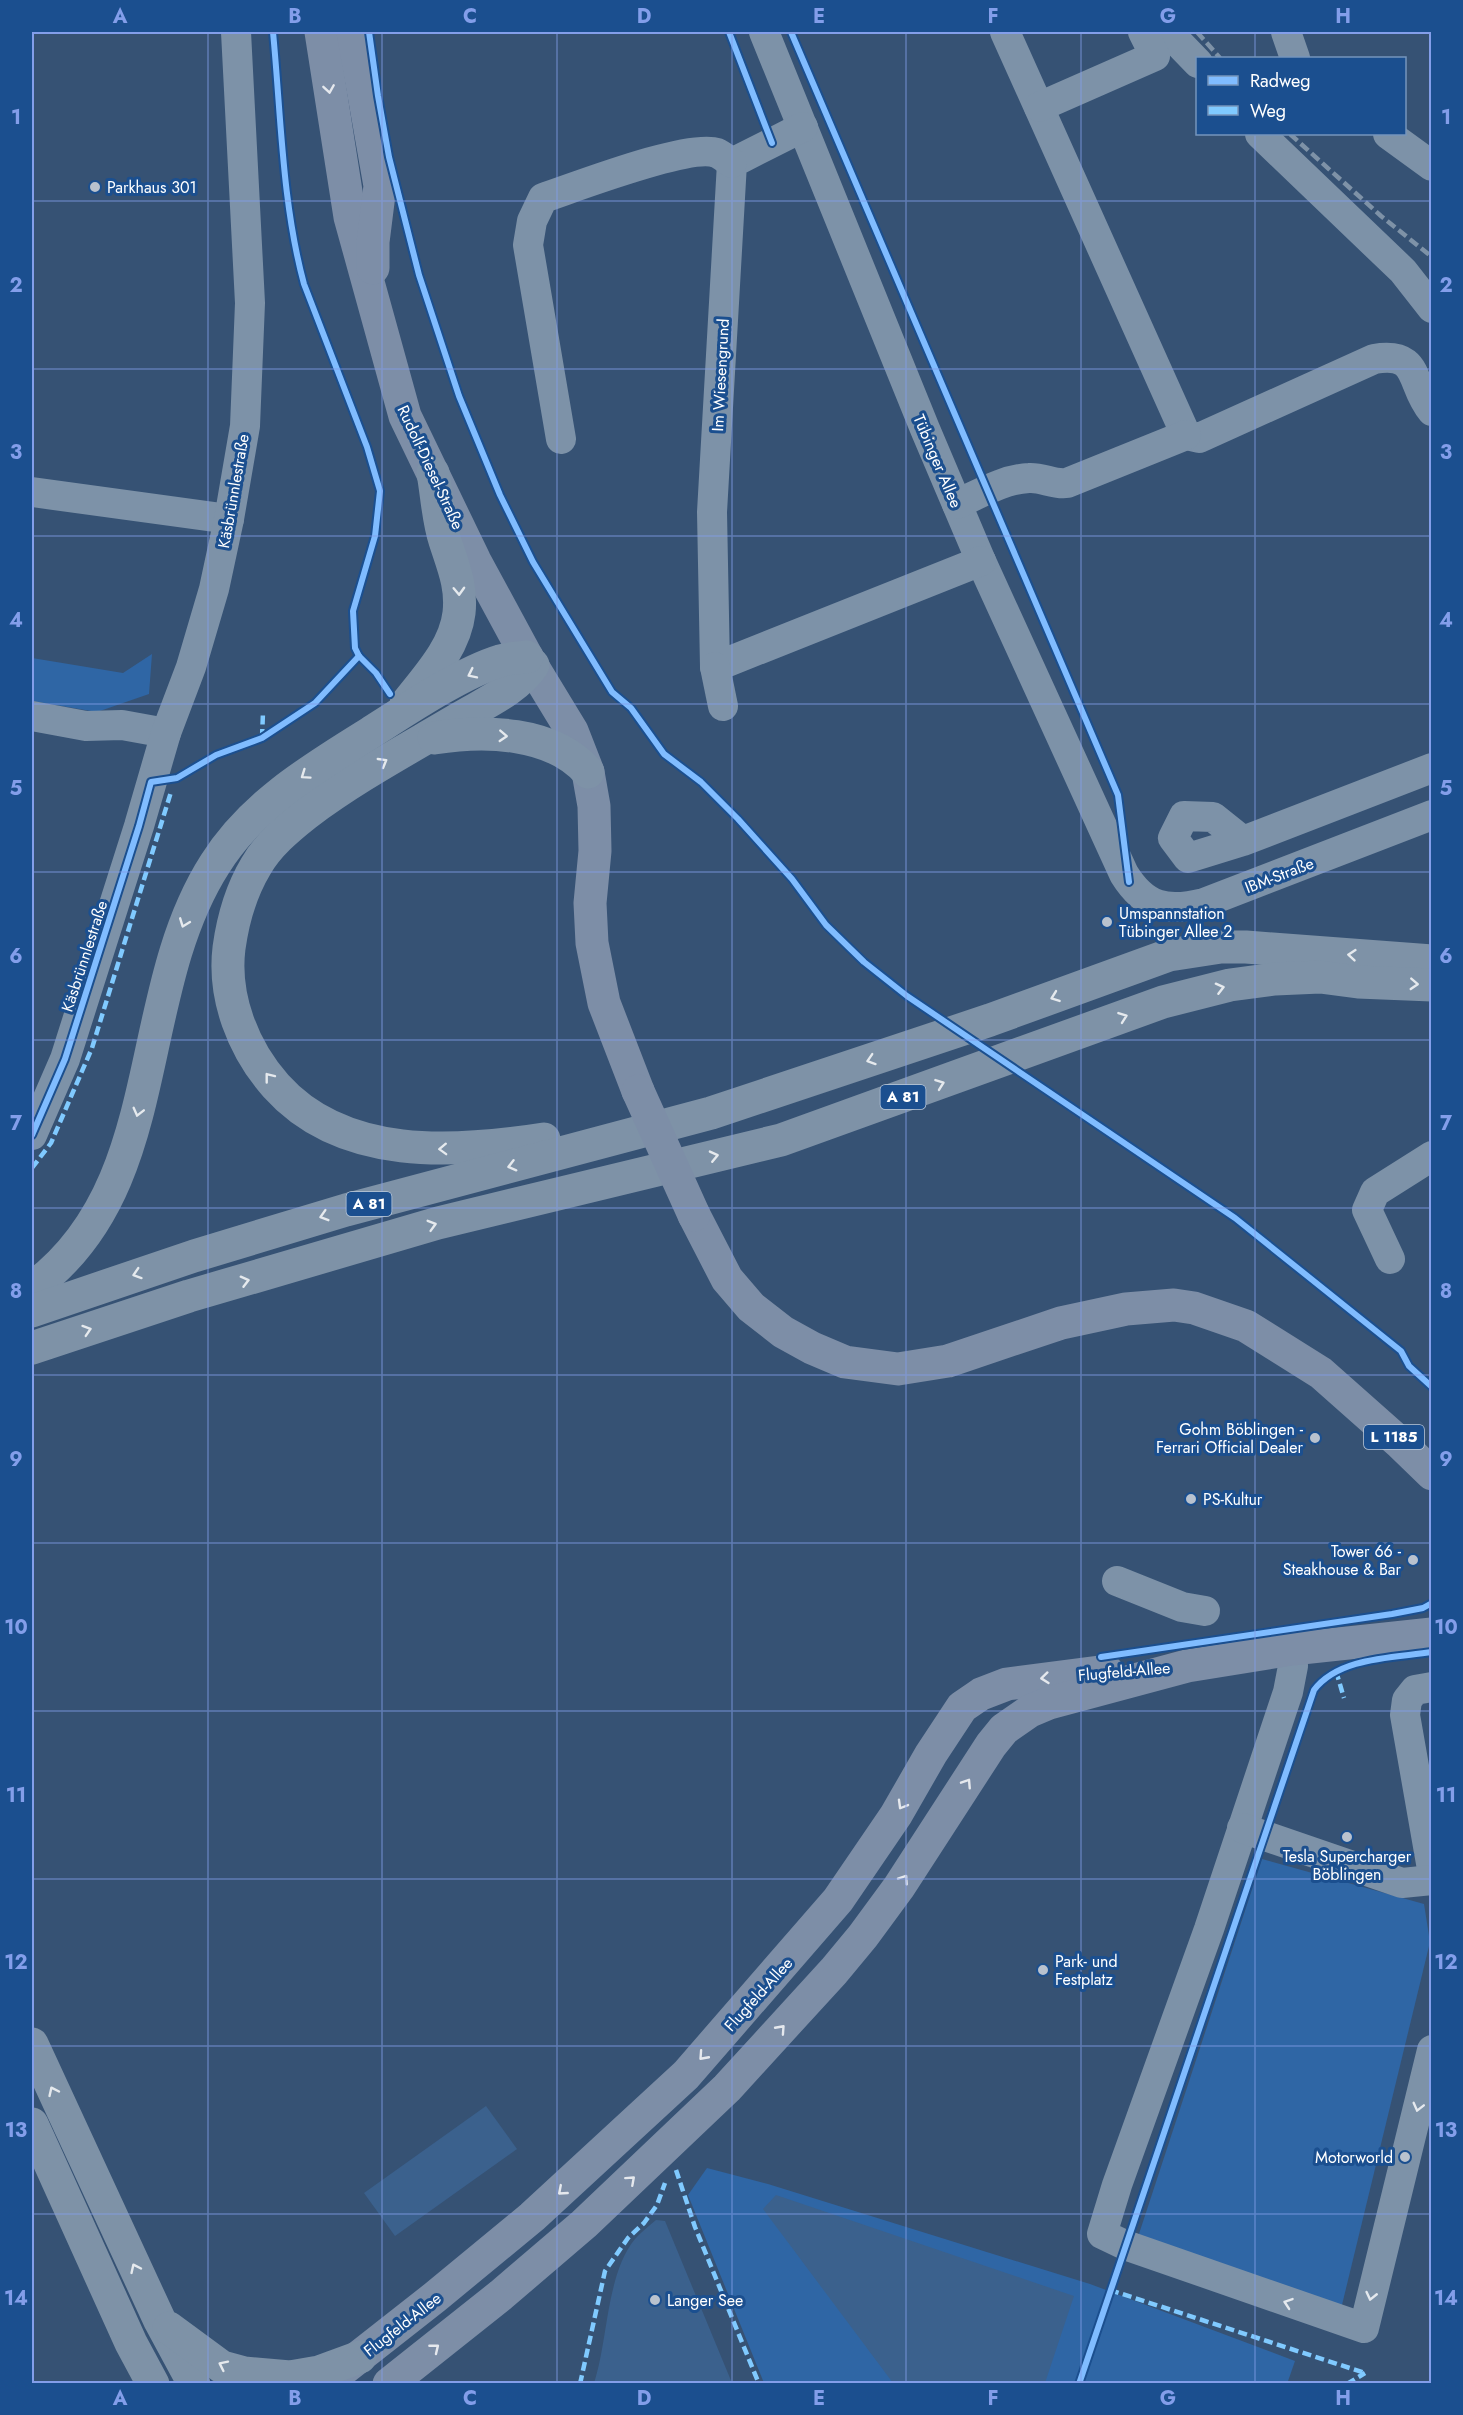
<svg xmlns="http://www.w3.org/2000/svg" width="1463" height="2415" font-family="Jost,sans-serif">
  <style>
    .green { fill: #2f66a5 }
    .water { fill: #3b618d }
    .lines { fill: none; stroke-linecap: round; stroke-linejoin: round }
    .minor { stroke: #7d92a8; stroke-width: 30 }
    .major { stroke: #7d8ea7; stroke-width: 33 }
    .highway { stroke: #7e92a7; stroke-width: 33 }
    .rail { stroke: #7e92a7; stroke-width: 4.5; stroke-dasharray: 10 4.5; stroke-linecap: butt }
    .major-bridge { stroke: #7d8ea7; stroke-width: 33 }
    .quiet { stroke: #80caff; stroke-width: 4.5; stroke-dasharray: 9 4.5; stroke-linecap: butt }
    .cycleway-casing { stroke: #1b4f8f; stroke-width: 10 }
    .cycleway { stroke: #80bcff; stroke-width: 6 }
    .oneway { stroke: #e5e8ed }
    .oneway2 { stroke: #e5e9ed }
    .oneway3 { stroke: #e5e9ee }
    .grid { fill: none; stroke: #839eea; stroke-width: 1.5; stroke-opacity: 0.55 }
    .poi-dot { fill: #b9c2ce; stroke: #1b4f8f; stroke-width: 2 }
    .labels { text-anchor: middle; stroke-width: 6; stroke-linejoin: round; paint-order: stroke }
    .shield { fill: #1b4f8f; stroke: #bbcadd; stroke-width: 1.5 }
    .shield-label { font-size: 15px; font-weight: bold; fill: #fff }
    .poi-label { font-size: 16px; fill: #fff; stroke: #1b4f8f; text-anchor: start }
    .street-label { font-size: 16px; fill: #fff; stroke: #1b4f8f }
    .neatline { fill: none; stroke: #839eea; stroke-width: 2 }
    .grid-label { font-size: 20px; text-anchor: middle; font-weight: bold; fill: #839eea }
  </style>
  <rect width="100%" height="100%" fill="#365274"/>
  <g class="green">
    <polygon points="152,654 149,694 97,712 32,701 32,658 123,673"/>
    <polygon points="1262,1859 1424,1904 1430,1942 1341,2309 1137,2240"/>
    <polygon points="707,2168 768,2184 1090,2284 1295,2361 1287,2384 764,2383 688,2195"/>
  </g>
  <g class="water">
    <polygon points="486,2106 517,2149 395,2236 364,2193"/>
    <polygon points="776,2195 1074,2296 1045,2383 893,2383 763,2209"/>
    <path d="M 656,2220 L 665,2221 L 732,2383 L 594,2383 C 608,2342 606,2274 635,2239 C 641,2232 649,2226 656,2220 Z"/>
  </g>
  <g class="lines">
    <g class="minor">
      <path d="M 764,32 L 925,429 L 981,561 L 1124,874 C 1145,908 1167,912 1204,903 L 1432,815"/>
      <path d="M 1005,32 L 1186,435 L 1199,438 L 1374,359 C 1422,351 1409,384 1432,411"/>
      <polyline points="1168,32 1198,63"/>
      <polyline points="1286,32 1295,58"/>
      <polyline points="1039,107 1155,56 1143,32"/>
      <polyline points="803,127 732,163 712,512 715,667 981,561"/>
      <polyline points="1260,134 1403,271 1432,308"/>
      <polyline points="1388,134 1432,166"/>
      <path d="M 561,439 L 528,245 L 532,221 L 543,198 C 576,187 689,143 717,153 C 722,155 727,160 732,163"/>
      <polyline points="32,492 229,519"/>
      <path d="M 957,504 C 979,494 1004,479 1029,478 C 1042,477 1054,485 1067,483 L 1186,435"/>
      <polyline points="715,667 723,706"/>
      <polyline points="32,716 86,726 122,725 166,733"/>
      <polyline points="1243,841 1213,817 1184,816 1173,838 1188,858 1243,841 1432,768"/>
      <polyline points="32,1135 65,1059 139,826 166,733 191,667 214,589 229,519 245,426 250,303 236,32"/>
      <polyline points="1390,1259 1367,1210 1375,1192 1432,1156"/>
      <polyline points="1117,1581 1182,1607 1205,1611"/>
      <polyline points="1292,1649 1293,1666 1288,1692 1209,1929 1117,2185 1102,2234 1125,2245 1364,2328 1432,2050"/>
      <polyline points="1432,1687 1415,1690 1407,1700 1405,1715 1432,1869"/>
      <polyline points="1242,1828 1402,1883 1432,1880"/>
    </g>
    <g class="major">
      <polyline points="321,32 350,217 405,416 475,561 527,657 572,731 588,772 594,806 595,851 590,903 592,943 604,1003 638,1091"/>
      <polyline points="353,32 380,186 373,242 373,268"/>
      <polyline points="694,1215 727,1279 751,1307 783,1332 812,1348 845,1362 898,1369 948,1361 1061,1323 1126,1309 1174,1305 1194,1308 1246,1326 1321,1373 1400,1443 1432,1474"/>
      <polyline points="337,2374 435,2297 532,2217 686,2075 838,1900 896,1815 931,1754 962,1707 981,1694 1007,1684 1107,1671"/>
      <polyline points="389,2384 501,2295 584,2224 727,2088 834,1971 863,1936 899,1887 991,1745 1004,1729 1030,1711 1049,1703 1187,1666 1292,1649 1432,1634"/>
    </g>
    <g class="highway">
      <path d="M 533,665 C 516,690 485,703 460,718 C 408,749 355,777 306,814 C 287,829 268,845 256,866 C 241,891 233,919 229,948 C 223,997 243,1049 276,1086 C 343,1161 455,1153 544,1139"/>
      <path d="M 406,704 C 427,677 455,648 459,613 C 462,586 453,566 445,541 C 438,520 437,495 433,473"/>
      <path d="M 434,738 C 484,730 552,731 588,772"/>
      <path d="M 32,1288 C 170,1187 130,997 215,864 C 252,805 312,769 370,733 C 406,710 461,673 500,661 C 509,658 518,658 527,657"/>
      <polyline points="32,1311 194,1256 346,1210 711,1113 990,1020 1169,955 1221,947 1246,947 1432,961"/>
      <polyline points="32,1348 189,1296 438,1223 781,1140 1163,1002 1230,985 1275,979 1320,977 1358,982 1432,985"/>
      <polyline points="32,2044 160,2321 194,2384"/>
      <polyline points="32,2124 131,2343 153,2384"/>
      <polyline points="169,2328 222,2367 244,2373 290,2377 319,2372 360,2357"/>
    </g>
    <g class="rail">
      <polyline points="1197,32 1220,58"/>
      <polyline points="1290,134 1381,216 1432,257"/>
    </g>
    <polyline class="major-bridge" points="638,1091 694,1215"/>
    <g class="quiet">
      <polyline points="262,738 263,712"/>
      <polyline points="32,1168 51,1143 92,1048 171,792"/>
      <polyline points="1336,1671 1344,1698"/>
      <polyline points="676,2170 695,2227 759,2384"/>
      <polyline points="1110,2290 1365,2373"/>
      <polyline points="580,2384 605,2271 628,2238 644,2223 657,2205 665,2183"/>
      <polyline points="1347,2384 1365,2373"/>
    </g>
    <g class="cycleway-casing">
      <g id="cycleway">
        <path d="M 273,32 C 281,115 282,203 304,284 L 367,447 L 380,491 L 375,536 L 353,611 L 355,648 L 359,656 L 376,673 L 390,694"/>
        <polyline points="369,32 378,96 389,157 419,275 459,396 500,495 533,562 612,692 631,708 664,754 701,782 738,819 792,879 826,925 864,962 907,996 1235,1218 1401,1351 1409,1366 1432,1387"/>
        <polyline points="729,32 772,143"/>
        <polyline points="791,32 1118,795 1129,882"/>
        <polyline points="32,1135 65,1059 139,826 151,782 177,778 216,755 262,738 315,703 359,656"/>
        <polyline points="1101,1657 1392,1614 1423,1608 1432,1603"/>
        <path d="M 1079,2384 L 1314,1690 C 1339,1657 1393,1658 1432,1652"/>
      </g>
    </g>
    <use href="#cycleway" class="cycleway"/>
  </g>
  <defs><path id="oneway-chevron" d="M-2-3.5L2.5 0L-2 3.5" fill="none" stroke-width="1.6" stroke-linecap="round" stroke-linejoin="round" transform="scale(1.5)"/></defs>
  <g class="oneway">
    <use href="#oneway-chevron" transform="translate(329 89) rotate(81)"/>
    <use href="#oneway-chevron" transform="translate(1045 1678) rotate(174)"/>
    <use href="#oneway-chevron" transform="translate(967 1783) rotate(-57)"/>
    <use href="#oneway-chevron" transform="translate(902 1805) rotate(120)"/>
    <use href="#oneway-chevron" transform="translate(904 1879) rotate(-56)"/>
    <use href="#oneway-chevron" transform="translate(781 2029) rotate(-48)"/>
    <use href="#oneway-chevron" transform="translate(703 2056) rotate(132)"/>
    <use href="#oneway-chevron" transform="translate(631 2180) rotate(-42)"/>
    <use href="#oneway-chevron" transform="translate(562 2191) rotate(139)"/>
    <use href="#oneway-chevron" transform="translate(435 2348) rotate(-39)"/>
  </g>
  <g class="oneway2">
    <use href="#oneway-chevron" transform="translate(459 591) rotate(88)"/>
    <use href="#oneway-chevron" transform="translate(472 674) rotate(154)"/>
    <use href="#oneway-chevron" transform="translate(503 736) rotate(3)"/>
    <use href="#oneway-chevron" transform="translate(383 762) rotate(-30)"/>
    <use href="#oneway-chevron" transform="translate(305 775) rotate(145)"/>
    <use href="#oneway-chevron" transform="translate(184 923) rotate(111)"/>
    <use href="#oneway-chevron" transform="translate(1352 955) rotate(-175)"/>
    <use href="#oneway-chevron" transform="translate(1414 984) rotate(3)"/>
    <use href="#oneway-chevron" transform="translate(1220 988) rotate(-14)"/>
    <use href="#oneway-chevron" transform="translate(1055 997) rotate(160)"/>
    <use href="#oneway-chevron" transform="translate(1123 1017) rotate(-20)"/>
    <use href="#oneway-chevron" transform="translate(871 1060) rotate(162)"/>
    <use href="#oneway-chevron" transform="translate(269 1077) rotate(-128)"/>
    <use href="#oneway-chevron" transform="translate(940 1084) rotate(-20)"/>
    <use href="#oneway-chevron" transform="translate(138 1112) rotate(104)"/>
    <use href="#oneway-chevron" transform="translate(443 1149) rotate(178)"/>
    <use href="#oneway-chevron" transform="translate(714 1156) rotate(-13)"/>
    <use href="#oneway-chevron" transform="translate(512 1166) rotate(165)"/>
    <use href="#oneway-chevron" transform="translate(324 1216) rotate(163)"/>
    <use href="#oneway-chevron" transform="translate(432 1225) rotate(-16)"/>
    <use href="#oneway-chevron" transform="translate(137 1274) rotate(162)"/>
    <use href="#oneway-chevron" transform="translate(245 1281) rotate(-15)"/>
    <use href="#oneway-chevron" transform="translate(87 1330) rotate(-18)"/>
    <use href="#oneway-chevron" transform="translate(53 2091) rotate(-115)"/>
    <use href="#oneway-chevron" transform="translate(135 2268) rotate(-115)"/>
    <use href="#oneway-chevron" transform="translate(223 2365) rotate(-154)"/>
  </g>
  <g class="oneway3">
    <use href="#oneway-chevron" transform="translate(1418 2107) rotate(104)"/>
    <use href="#oneway-chevron" transform="translate(1371 2296) rotate(103)"/>
    <use href="#oneway-chevron" transform="translate(1288 2303) rotate(-161)"/>
  </g>
  <path class="grid" d="M 208,32 L 208,2384M 382,32 L 382,2384M 557,32 L 557,2384M 732,32 L 732,2384M 906,32 L 906,2384M 1081,32 L 1081,2384M 1255,32 L 1255,58M 1255,134 L 1255,2384M 32,201 L 1432,201M 32,369 L 1432,369M 32,536 L 1432,536M 32,704 L 1432,704M 32,872 L 1432,872M 32,1040 L 1432,1040M 32,1208 L 1432,1208M 32,1375 L 1432,1375M 32,1543 L 1432,1543M 32,1711 L 1432,1711M 32,1879 L 1432,1879M 32,2046 L 1432,2046M 32,2214 L 1432,2214"/>
  <g class="poi-dot">
    <circle cx="95" cy="187" r="6"/>
    <circle cx="1107" cy="922" r="6"/>
    <circle cx="1315" cy="1438" r="6"/>
    <circle cx="1191" cy="1499" r="6"/>
    <circle cx="1413" cy="1560" r="6"/>
    <circle cx="1347" cy="1837" r="6"/>
    <circle cx="1043" cy="1970" r="6"/>
    <circle cx="1405" cy="2157" r="6"/>
    <circle cx="655" cy="2300" r="6"/>
  </g>
  <g class="labels">
    <g class="shield">
      <rect x="880.5" y="1085" width="45" height="24" rx="4.5"/>
      <rect x="346.5" y="1192" width="45" height="24" rx="4.5"/>
      <rect x="1364" y="1425" width="60" height="24" rx="4.5"/>
    </g>
    <g class="shield-label">
      <text x="903" y="1102">A 81</text>
      <text x="369" y="1209">A 81</text>
      <text x="1394" y="1442">L 1185</text>
    </g>
    <g class="poi-label">
      <text x="107" y="193">Parkhaus 301</text>
      <text x="1119" y="919">Umspannstation<tspan x="1119" dy="18">Tübinger Allee 2</tspan></text>
      <text x="1303" y="1435" text-anchor="end">Gohm Böblingen -<tspan x="1303" dy="18">Ferrari Official Dealer</tspan></text>
      <text x="1203" y="1505">PS-Kultur</text>
      <text x="1401" y="1557" text-anchor="end">Tower 66 -<tspan x="1401" dy="18">Steakhouse &amp; Bar</tspan></text>
      <text x="1347" y="1862" text-anchor="middle">Tesla Supercharger<tspan x="1347" dy="18">Böblingen</tspan></text>
      <text x="1055" y="1967">Park- und<tspan x="1055" dy="18">Festplatz</tspan></text>
      <text x="1393" y="2163" text-anchor="end">Motorworld</text>
      <text x="667" y="2306">Langer See</text>
    </g>
    <g class="street-label">
      <text transform="translate(720 375) rotate(-87)" y="6">Im Wiesengrund</text>
      <text transform="translate(938 461) rotate(67)" y="6">Tübinger Allee</text>
      <text transform="translate(431 467) rotate(65)" y="6">Rudolf-Diesel-Straße</text>
      <text transform="translate(233 491) rotate(-80)" y="6">Käsbrünnlestraße</text>
      <text transform="translate(1279 875) rotate(-21)" y="6">IBM-Straße</text>
      <text transform="translate(84 956) rotate(-72)" y="6">Käsbrünnlestraße</text>
      <text transform="translate(1124 1671) rotate(-5)" y="6">Flugfeld-Allee</text>
      <text transform="translate(758 1994) rotate(-48)" y="6">Flugfeld-Allee</text>
      <text transform="translate(402 2324) rotate(-38)" y="6">Flugfeld-Allee</text>
    </g>
  </g>
  <rect width="1463" height="2415" fill="none" stroke="#1b4f8f" stroke-width="66"/>
  <rect x="1196" y="57" width="210" height="78" fill="#1b4f8f" stroke="#7695bc" stroke-width="1.5"/>
  <rect x="1208" y="76" width="30" height="9" fill="#80bcff" stroke="#7695bc" stroke-width="1.5"/>
  <text x="1250" y="87" font-size="18" fill="#ffffff">Radweg</text>
  <rect x="1208" y="106" width="30" height="9" fill="#80caff" stroke="#7695bc" stroke-width="1.5"/>
  <text x="1250" y="117" font-size="18" fill="#ffffff">Weg</text>
  <rect x="33" y="33" width="1397" height="2349" class="neatline"/>
  <g class="grid-label">
    <text x="120" y="23">A</text>
    <text x="295" y="23">B</text>
    <text x="470" y="23">C</text>
    <text x="644" y="23">D</text>
    <text x="819" y="23">E</text>
    <text x="993" y="23">F</text>
    <text x="1168" y="23">G</text>
    <text x="1343" y="23">H</text>
    <text x="16" y="124">1</text>
    <text x="1446" y="124">1</text>
    <text x="16" y="292">2</text>
    <text x="1446" y="292">2</text>
    <text x="16" y="459">3</text>
    <text x="1446" y="459">3</text>
    <text x="16" y="627">4</text>
    <text x="1446" y="627">4</text>
    <text x="16" y="795">5</text>
    <text x="1446" y="795">5</text>
    <text x="16" y="963">6</text>
    <text x="1446" y="963">6</text>
    <text x="16" y="1130">7</text>
    <text x="1446" y="1130">7</text>
    <text x="16" y="1298">8</text>
    <text x="1446" y="1298">8</text>
    <text x="16" y="1466">9</text>
    <text x="1446" y="1466">9</text>
    <text x="16" y="1634">10</text>
    <text x="1446" y="1634">10</text>
    <text x="16" y="1802">11</text>
    <text x="1446" y="1802">11</text>
    <text x="16" y="1969">12</text>
    <text x="1446" y="1969">12</text>
    <text x="16" y="2137">13</text>
    <text x="1446" y="2137">13</text>
    <text x="16" y="2305">14</text>
    <text x="1446" y="2305">14</text>
    <text x="120" y="2405">A</text>
    <text x="295" y="2405">B</text>
    <text x="470" y="2405">C</text>
    <text x="644" y="2405">D</text>
    <text x="819" y="2405">E</text>
    <text x="993" y="2405">F</text>
    <text x="1168" y="2405">G</text>
    <text x="1343" y="2405">H</text>
  </g>
</svg>
